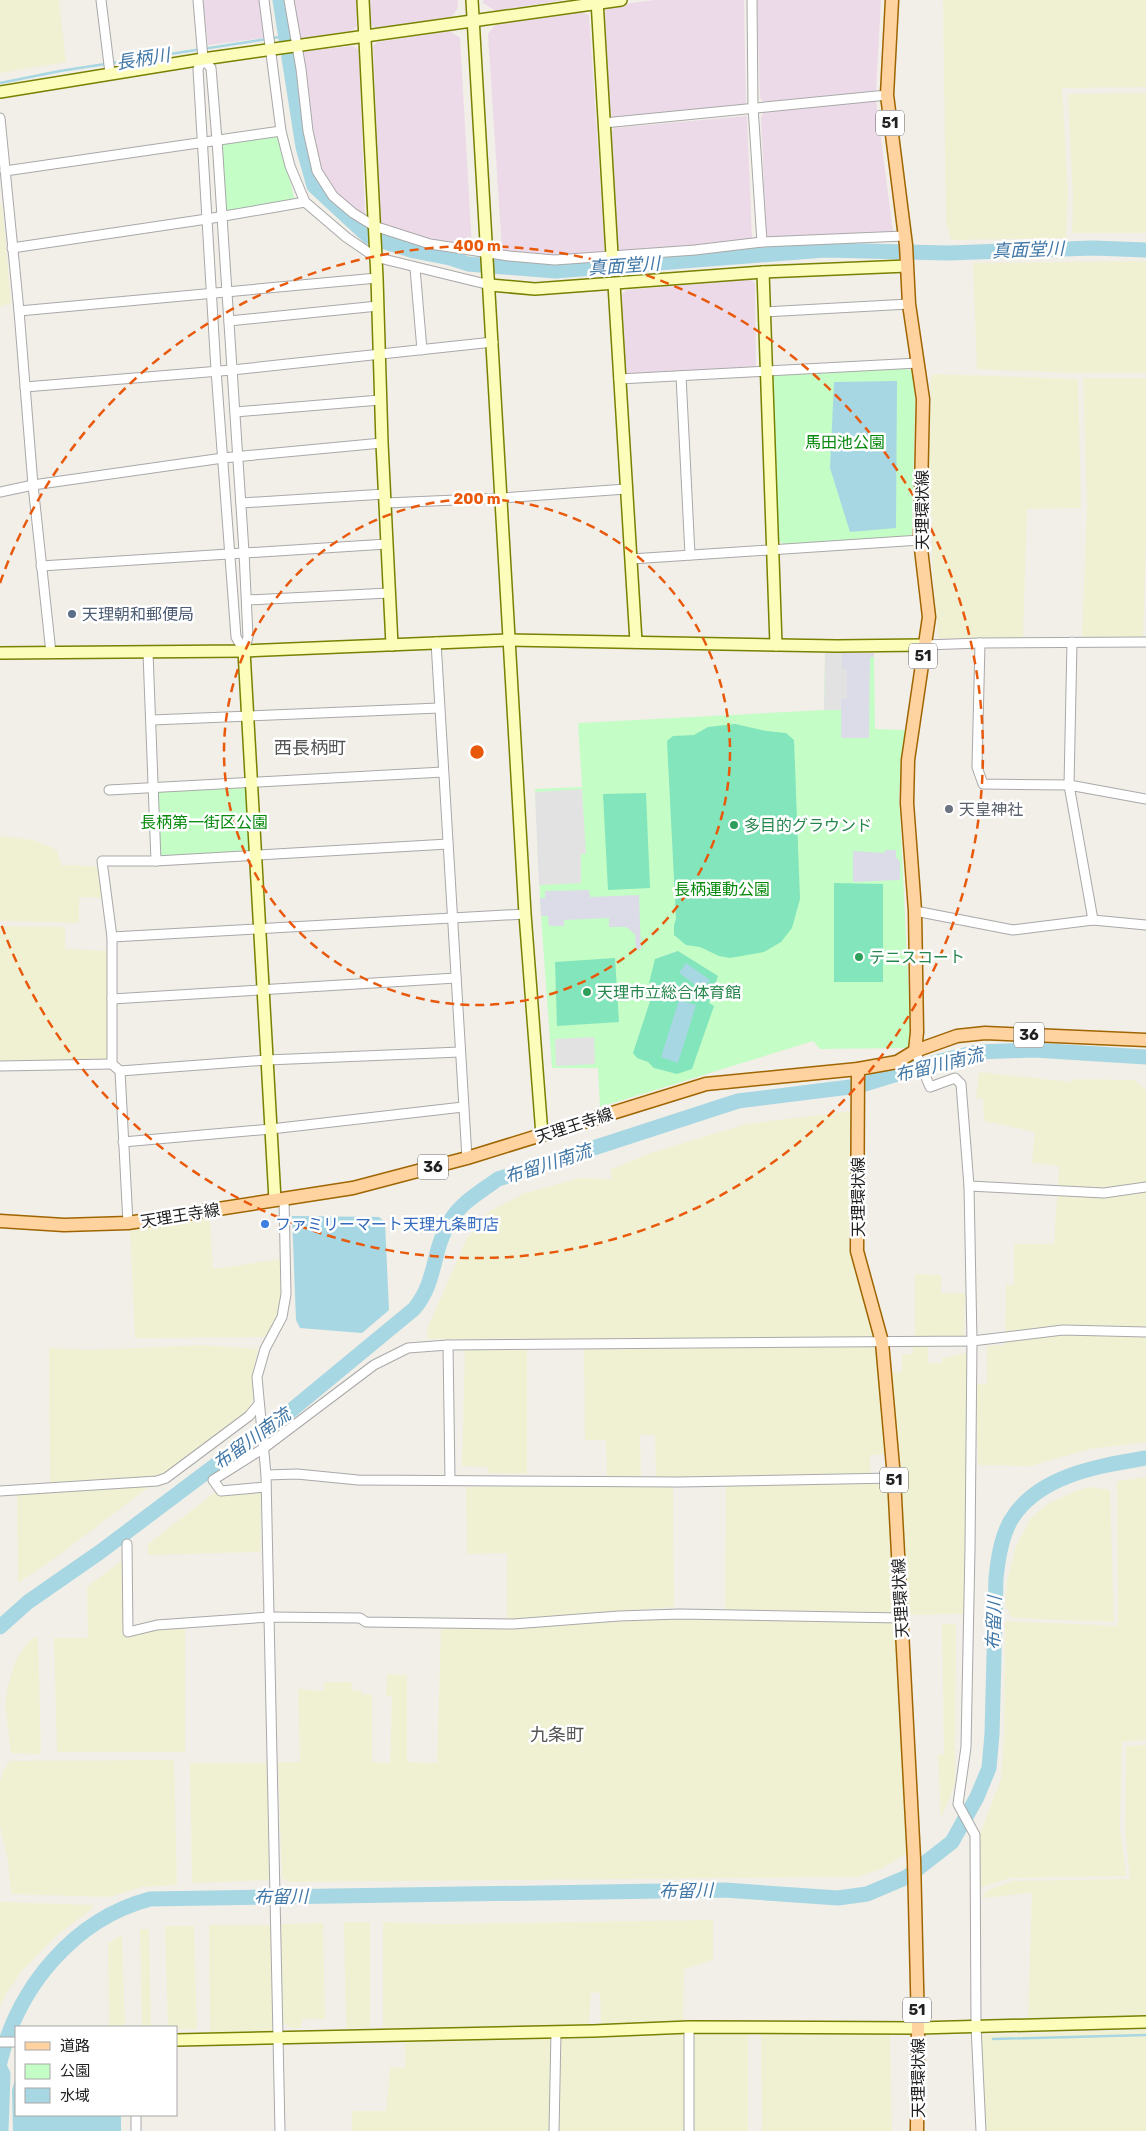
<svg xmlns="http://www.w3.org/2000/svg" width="1146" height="2131" font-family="Rubik,'Noto Sans JP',sans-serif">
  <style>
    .industrial { fill: #ecdae9 }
    .farmland { fill: #f0f1d3 }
    .park { fill: #c5fdc7 }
    .pitch { fill: #83e5bb }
    .parking { fill: #e2e2e2 }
    .plaza { fill: #dcdce8 }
    .water { fill: #a7d7e2 }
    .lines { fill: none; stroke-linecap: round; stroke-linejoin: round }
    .stream { stroke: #a7d7e2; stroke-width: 2.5 }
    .river { stroke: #a7d7e2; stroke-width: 15 }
    .street-casing { stroke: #a9a9a9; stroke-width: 11 }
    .secondary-casing { stroke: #788100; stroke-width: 14 }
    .primary-casing { stroke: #9f6500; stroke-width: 15 }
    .street { stroke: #fff; stroke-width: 9 }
    .secondary { stroke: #fcfdbb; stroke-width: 11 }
    .primary { stroke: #ffd3a0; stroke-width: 12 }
    .ring { fill: none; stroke: #e8590c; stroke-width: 2.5; stroke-dasharray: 9 6 }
    .service-dot { fill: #5c6f8a; stroke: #fff; stroke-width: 2 }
    .worship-dot { fill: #6b7280; stroke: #fff; stroke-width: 2 }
    .leisure-dot { fill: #2e9e5b; stroke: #fff; stroke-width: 2 }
    .shop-dot { fill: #3f7fe0; stroke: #fff; stroke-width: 2 }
    .labels { text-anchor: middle; stroke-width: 5; stroke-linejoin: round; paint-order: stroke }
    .shield { fill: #fff; stroke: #646464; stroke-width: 1 }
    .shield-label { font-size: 15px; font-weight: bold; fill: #222 }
    .park-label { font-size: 16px; fill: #068a0c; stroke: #fff }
    .street-label { font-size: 16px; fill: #222; stroke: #fff }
    .service-label { font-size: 16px; fill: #4e5e75; stroke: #fff; text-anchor: start }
    .worship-label { font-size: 16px; fill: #5b616d; stroke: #fff; text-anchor: start }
    .leisure-label { font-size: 16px; fill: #27864d; stroke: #fff; text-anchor: start }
    .shop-label { font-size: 16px; fill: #366cbe; stroke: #fff; text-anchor: start }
    .water-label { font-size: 18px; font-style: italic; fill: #4278a7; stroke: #fff }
    .neighbourhood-label { font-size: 18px; fill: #555; stroke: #fff }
    .centre { fill: #e8590c; stroke: #fff; stroke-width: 2.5 }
    .ring-label { font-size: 15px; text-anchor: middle; font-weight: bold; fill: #e8590c; stroke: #fff; stroke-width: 5; stroke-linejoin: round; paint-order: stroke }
  </style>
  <rect width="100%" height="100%" fill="#f2eee8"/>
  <g class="industrial">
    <polygon points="203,0 260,0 265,38 208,45"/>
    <polygon points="292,0 356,0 357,26 351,31 300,39 297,37"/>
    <polygon points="368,0 458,0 458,8 451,17 376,29 369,22"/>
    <polygon points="483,0 564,0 496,11 483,3"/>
    <polygon points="655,0 744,0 746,105 614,118 609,115 604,12 608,6"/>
    <polygon points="757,0 881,0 876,91 763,102 760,97"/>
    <polygon points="581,12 589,15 605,254 529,256 502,250 488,34 496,24"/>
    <polygon points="450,31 460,38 472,249 425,239 381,225 373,46 377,42"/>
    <polygon points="352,46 359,50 365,218 341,200 323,174 313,145 301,54 306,51"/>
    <polygon points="876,101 893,232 890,234 769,239 766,236 761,117 765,111"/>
    <polygon points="747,116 752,239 750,243 621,251 617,247 611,132 614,128"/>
    <polygon points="751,279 755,284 756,370 629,376 626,374 620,296 627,290"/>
  </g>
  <g class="farmland">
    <polygon points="0,0 59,0 66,62 0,73"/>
    <polygon points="943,0 1146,0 1146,87 1062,88 1068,193 1066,238 951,240 946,221"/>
    <polygon points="1146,93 1146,233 1072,233 1073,197 1068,94"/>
    <polygon points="0,204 2,204 11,304 0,306"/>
    <polygon points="1146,261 1146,373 1072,373 977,369 973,263"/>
    <polygon points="934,374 1078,379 1081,508 1027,509 1023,638 938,638 932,560 932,518 928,509 931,377"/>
    <polygon points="1083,378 1146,378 1146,535 1143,638 1082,637 1087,506"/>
    <polygon points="0,836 33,840 57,850 61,865 94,866 98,868 99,883 105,889 105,898 79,897 79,923 0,921"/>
    <polygon points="0,926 65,927 65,949 108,951 109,1061 0,1062"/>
    <polygon points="979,1072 1072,1082 1073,1079 1134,1080 1146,1090 1146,1442 1090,1449 1030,1466 978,1465 976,1384 987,1384 987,1346 1005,1345 1006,1284 1014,1285 1014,1244 1054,1244 1059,1166 1032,1163 1035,1132 984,1121 983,1099 976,1098"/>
    <polygon points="851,1111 849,1243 856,1275 874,1338 427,1339 428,1327 466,1240 490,1211 525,1193 580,1178 611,1179 611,1169 654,1152 746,1124"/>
    <polygon points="210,1219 213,1269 281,1259 281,1311 267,1337 135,1338 130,1229"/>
    <polygon points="915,1274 941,1275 941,1293 965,1293 964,1336 915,1337"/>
    <polygon points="202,1345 258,1349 253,1374 253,1398 249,1410 245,1416 167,1473 153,1477 50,1483 49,1348 89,1350"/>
    <polygon points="877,1345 886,1454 870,1455 871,1482 888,1483 894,1613 725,1609 726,1478 656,1477 655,1435 640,1435 641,1477 607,1476 606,1440 585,1440 584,1347"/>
    <polygon points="913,1346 928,1346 928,1363 942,1363 942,1358 967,1353 964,1614 905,1615 890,1372 902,1372 902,1354 913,1354"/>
    <polygon points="527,1347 527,1474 488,1473 488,1467 462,1466 465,1348"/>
    <polygon points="1146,1477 1146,1740 1122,1742 1120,1827 1126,1876 1010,1878 979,1888 978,1839 1001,1779 1004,1735 1005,1621 1118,1626 1117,1481"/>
    <polygon points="150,1485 150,1486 51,1561 18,1583 17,1494"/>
    <polygon points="673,1486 674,1607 507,1619 507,1553 467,1554 466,1487"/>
    <polygon points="1089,1487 1110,1490 1114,1622 1012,1618 1005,1605 1007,1582 1016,1546 1031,1518 1047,1504 1078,1490"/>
    <polygon points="261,1492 260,1552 148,1555 148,1544 214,1493"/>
    <polygon points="124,1559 127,1636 153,1629 185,1629 185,1752 57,1752 54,1638 88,1638 87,1587"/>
    <polygon points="695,1617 895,1621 907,1853 881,1869 858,1877 289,1882 282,1878 278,1762 300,1762 298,1689 324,1691 324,1682 352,1682 351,1690 362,1691 362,1695 372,1694 372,1762 390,1763 392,1696 386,1696 387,1674 407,1675 407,1762 437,1763 441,1627 518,1628"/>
    <polygon points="942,1624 956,1624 955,1784 941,1819 938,1754 944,1755"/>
    <polygon points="38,1637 41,1754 11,1753 5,1704 8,1685 16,1660 27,1643 33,1638"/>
    <polygon points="1146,1745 1146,2016 1028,2018 1032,1893 981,1898 988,1890 1013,1881 1130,1879 1125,1828 1126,1746"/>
    <polygon points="174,1760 177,1885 142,1887 110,1897 11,1894 8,1861 0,1826 0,1783 4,1769 10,1761"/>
    <polygon points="190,1763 268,1763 269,1880 192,1883"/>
    <polygon points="0,1902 93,1905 94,1907 55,1937 22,1971 7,1992 0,2007"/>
    <polygon points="713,1920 713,1960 684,1969 683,2021 601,2024 600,1992 591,1993 589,2025 383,2028 383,1922 441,1924"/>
    <polygon points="344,1922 370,1922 370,2028 346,2028"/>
    <polygon points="323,1923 325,2019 302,2019 301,2028 292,2028 282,2022 281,1924"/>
    <polygon points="209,1925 272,1925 273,2032 210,2034"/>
    <polygon points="165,1926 194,1926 197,2029 176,2029 176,2027 168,2027"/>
    <polygon points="140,1929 149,1929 151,2027 142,2027"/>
    <polygon points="122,1935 125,2027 109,2027 108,1943"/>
    <polygon points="1146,2030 1146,2131 986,2131 981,2035"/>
    <polygon points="686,2033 687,2131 558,2131 560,2038"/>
    <polygon points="692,2033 748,2033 748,2131 695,2131"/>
    <polygon points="761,2033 890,2034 892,2131 762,2131"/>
    <polygon points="405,2038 554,2039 553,2131 352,2131 352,2111 386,2111 390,2067 405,2068"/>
  </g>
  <g class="park">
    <polygon points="279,136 295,201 226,211 221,143"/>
    <polygon points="908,368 908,370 914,370 915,404 912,534 908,538 786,545 779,541 773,377 774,375"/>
    <polygon points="825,653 874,653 875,729 905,730 899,794 911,1038 907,1048 820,1049 813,1041 600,1107 598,1068 552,1068 541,916 535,789 582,787 578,723 824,710"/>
    <polygon points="236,784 248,790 252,855 163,860 160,855 157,796 160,789"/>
  </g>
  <g class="pitch">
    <polygon points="735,724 766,731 786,733 794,740 800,899 792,928 781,942 764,952 730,958 719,956 700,947 686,945 674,935 674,925 676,919 667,741 673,736 694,735 708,727"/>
    <polygon points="646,793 650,888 608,890 603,794"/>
    <polygon points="834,883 883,884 883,982 834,982"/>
    <polygon points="678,951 718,976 709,1003 714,1006 692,1069 677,1074 654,1068 648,1062 637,1058 633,1053 655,986 649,983 655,959"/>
    <polygon points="615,958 619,1022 557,1026 555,962"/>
  </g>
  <g class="parking">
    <polygon points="825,653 842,653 842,669 847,669 847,699 841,699 841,710 824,710"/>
    <polygon points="582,789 586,854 581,854 581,883 539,885 535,792"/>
    <polygon points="594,1037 595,1064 556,1066 555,1039"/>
  </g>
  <g class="plaza">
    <polygon points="842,653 874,653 874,657 870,657 869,738 841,738 841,699 847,698 847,670 842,669"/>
    <polygon points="885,850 896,850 896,857 900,862 900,880 853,882 853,851 884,853"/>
    <polygon points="589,890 590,897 639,895 641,949 636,949 635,934 626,927 609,927 609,918 564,920 564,926 549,926 548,916 541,916 540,898 545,898 545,891"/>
  </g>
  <g class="water">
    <polygon points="897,381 896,528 850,532 830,468 834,382"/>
    <polygon points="686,963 710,980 702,990 679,973"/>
    <polygon points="679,1000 696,1005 678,1063 661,1057"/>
    <polygon points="292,1216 379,1217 385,1222 389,1310 362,1333 300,1328 296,1320"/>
    <polygon points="16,2077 16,2115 121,2115 121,2131 13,2131 12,2090"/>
  </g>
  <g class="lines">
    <g class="stream">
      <polyline points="0,83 60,71 286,36"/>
      <polyline points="993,2039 1146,2035"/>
    </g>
    <g class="river">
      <polyline points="280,0 303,147 314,186 369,237 414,251 450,258 468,264 555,271 825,250 948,253 1093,248 1146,250"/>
      <path d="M 0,1627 L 28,1602 L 100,1552 L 233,1452 L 288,1413 L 414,1309 C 437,1282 432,1250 449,1223 C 460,1203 480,1192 498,1179 L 738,1101 L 858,1086 L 940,1061 L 977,1052 L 1034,1050 L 1146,1057"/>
      <path d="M 0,2062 C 18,1987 74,1919 150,1899 L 724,1890 L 838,1898 L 867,1894 L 907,1877 L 952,1842 L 977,1797 L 989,1768 L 992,1734 L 996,1578 C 998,1559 1001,1537 1011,1520 C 1038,1475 1099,1466 1146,1458"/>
      <polyline points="0,2068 3,2074 1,2131"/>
    </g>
    <g class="street-casing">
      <g id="street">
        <polyline points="101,0 110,73"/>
        <polyline points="198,0 203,59 198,69 216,370 236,637 244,651"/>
        <polyline points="264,0 281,131 290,166 305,202 346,237 375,257 490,285"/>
        <polyline points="289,0 301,69 308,131 317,171 333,196 353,213 374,226 430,244 509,256 555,260 695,250 762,242 904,236"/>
        <polyline points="752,0 753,107 762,242"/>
        <polyline points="203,59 211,68 217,140 244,552 248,637 244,651"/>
        <polyline points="0,118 19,311 33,485 51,653"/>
        <polyline points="604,123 887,95"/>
        <polyline points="5,171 281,131"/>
        <polyline points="12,248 207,219 305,202"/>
        <polyline points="415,268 422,350"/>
        <polyline points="19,311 377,278"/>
        <polyline points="764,312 909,304"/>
        <polyline points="229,321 378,306"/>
        <polyline points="681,376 690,555"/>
        <polyline points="619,379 918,363"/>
        <polyline points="25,387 232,370 493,342"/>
        <polyline points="235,412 380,400"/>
        <polyline points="0,492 33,485 223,458 382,443"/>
        <polyline points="241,503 385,494"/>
        <polyline points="386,503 502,498 626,489"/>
        <polyline points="631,559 920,540"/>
        <polyline points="41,566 387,544"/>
        <polyline points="247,600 389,593"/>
        <polyline points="436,642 467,1158"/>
        <polyline points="1072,642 1069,785 1093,920"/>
        <polyline points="980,643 977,767 983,784 1069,785 1146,799"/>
        <polyline points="925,645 980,643 1146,642"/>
        <polyline points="148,653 156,861"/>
        <polyline points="152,720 439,708"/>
        <polyline points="109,790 443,772"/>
        <polyline points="915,911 1013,930 1093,920 1146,925"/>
        <polyline points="112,937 525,914"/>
        <polyline points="112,999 456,978"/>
        <polyline points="915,1051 930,1087 955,1078 961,1084 969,1186 972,1341 970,1548 966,1747 958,1804 975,1835 976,2026 981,2131"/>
        <polyline points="0,1066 112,1064"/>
        <polyline points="120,1071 267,1060 460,1052"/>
        <polyline points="123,1142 271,1129 463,1107"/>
        <polyline points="969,1186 1104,1193 1146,1187"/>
        <polyline points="128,1223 120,1071 112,1064 112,937 102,861 156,861 448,844"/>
        <polyline points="448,1345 450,1480"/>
        <polyline points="266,1475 297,1474 358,1480 679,1482 894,1478"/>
        <polyline points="266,1487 221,1491 213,1480 264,1448 374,1365 408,1348 448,1345 972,1341 1063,1330 1146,1332"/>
        <polyline points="0,1491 157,1481 166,1478 249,1416 259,1404"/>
        <polyline points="127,1544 128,1632 157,1625 269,1617 360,1618 366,1622 513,1624 619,1616 680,1614 900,1618"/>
        <polyline points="689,2027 689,2131"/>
        <polyline points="0,2042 16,2042"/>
        <polyline points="136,2115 136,2131"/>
        <polyline points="280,2131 266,1475 257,1377 265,1349 282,1317 286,1294 284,1199"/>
        <polyline points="554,2131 556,2032"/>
      </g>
    </g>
    <g class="secondary-casing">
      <g id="secondary">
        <polyline points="363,0 377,278 382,443 392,645"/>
        <polyline points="472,0 525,914 542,1135"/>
        <polyline points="597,0 612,255"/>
        <polyline points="0,92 203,59 621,0"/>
        <polyline points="763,272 776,645"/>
        <polyline points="614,284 636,642"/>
        <polyline points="490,285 535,289 763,272 907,266"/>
        <polyline points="244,651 275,1200"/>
        <polyline points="0,653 244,651 508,640 837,646 925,645"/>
        <polyline points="176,2040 593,2031 689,2027 918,2028 1146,2022"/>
      </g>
    </g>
    <g class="primary-casing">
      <g id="primary">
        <polyline points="892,0 887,95 906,245 909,304 923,399 920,540 929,617 908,760 907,803 915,911 917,1032 915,1051"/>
        <polyline points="858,1069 857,1251 882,1342 894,1478 914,1859 918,2028 917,2131"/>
        <polyline points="0,1221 64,1225 128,1223 353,1188 467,1158 706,1084 858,1069 897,1062 915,1051 957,1036 985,1033 1146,1040"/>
      </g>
    </g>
    <use href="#street" class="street"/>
    <use href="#secondary" class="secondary"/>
    <use href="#primary" class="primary"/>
  </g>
  <g class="ring">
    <circle cx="477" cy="752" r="253"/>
    <path d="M0 583A506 506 0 1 1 0 921"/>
  </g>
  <circle class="service-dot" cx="72" cy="614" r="5"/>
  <circle class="worship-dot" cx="949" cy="809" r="5"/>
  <g class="leisure-dot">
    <circle cx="734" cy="825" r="5"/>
    <circle cx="859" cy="957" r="5"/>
    <circle cx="587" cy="992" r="5"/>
  </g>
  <circle class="shop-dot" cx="265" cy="1224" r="5"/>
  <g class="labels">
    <g class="shield">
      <rect x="876" y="110.5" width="28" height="25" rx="4"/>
      <rect x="909" y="643.5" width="28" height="25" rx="4"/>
      <rect x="1014" y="1022.5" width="30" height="25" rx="4"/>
      <rect x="418" y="1154.5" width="30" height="25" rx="4"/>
      <rect x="880" y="1467.5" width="28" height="25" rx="4"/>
      <rect x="903" y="1997.5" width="28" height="25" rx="4"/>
    </g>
    <g class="shield-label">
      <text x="890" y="128">51</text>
      <text x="923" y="661">51</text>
      <text x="1029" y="1040">36</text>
      <text x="433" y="1172">36</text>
      <text x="894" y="1485">51</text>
      <text x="917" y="2015">51</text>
    </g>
    <g class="park-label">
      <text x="845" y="448">馬田池公園</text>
      <text x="204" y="828">長柄第一街区公園</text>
      <text x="722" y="895">長柄運動公園</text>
    </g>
    <g class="street-label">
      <text transform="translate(922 510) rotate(-90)" y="6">天理環状線</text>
      <text transform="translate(574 1125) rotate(-18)" y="6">天理王寺線</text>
      <text transform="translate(858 1197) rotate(-90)" y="6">天理環状線</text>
      <text transform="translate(180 1215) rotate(-9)" y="6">天理王寺線</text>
      <text transform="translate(900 1598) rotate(-93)" y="6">天理環状線</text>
      <text transform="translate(918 2078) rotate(-90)" y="6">天理環状線</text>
    </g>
    <g class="service-label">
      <text x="82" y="620">天理朝和郵便局</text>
    </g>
    <g class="worship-label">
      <text x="959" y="815">天皇神社</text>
    </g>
    <g class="leisure-label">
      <text x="744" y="831">多目的グラウンド</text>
      <text x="869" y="963">テニスコート</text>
      <text x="597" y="998">天理市立総合体育館</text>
    </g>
    <g class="shop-label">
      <text x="275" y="1230">ファミリーマート天理九条町店</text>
    </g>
    <g class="water-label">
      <text transform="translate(143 59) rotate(-9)" y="6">長柄川</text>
      <text transform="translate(1028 250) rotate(-2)" y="6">真面堂川</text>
      <text transform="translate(624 266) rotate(-4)" y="6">真面堂川</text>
      <text transform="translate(939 1065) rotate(-14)" y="6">布留川南流</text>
      <text transform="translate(548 1164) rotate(-18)" y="6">布留川南流</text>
      <text transform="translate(252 1439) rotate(-36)" y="6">布留川南流</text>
      <text transform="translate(994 1623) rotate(-88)" y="6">布留川</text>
      <text transform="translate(686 1891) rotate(-1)" y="6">布留川</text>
      <text transform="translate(281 1897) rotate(-1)" y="6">布留川</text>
    </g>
    <g class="neighbourhood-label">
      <text x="310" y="754">西長柄町</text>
      <text x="557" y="1741">九条町</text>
    </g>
  </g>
  <circle cx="477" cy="752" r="8" class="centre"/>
  <g class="ring-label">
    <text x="477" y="251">400 m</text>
    <text x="477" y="504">200 m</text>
  </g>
  <rect x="15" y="2026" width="162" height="90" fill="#ffffff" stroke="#a7a7a7"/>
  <rect x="25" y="2042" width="25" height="8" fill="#ffd3a0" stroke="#a7a7a7"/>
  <text x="60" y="2051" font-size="15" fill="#222222">道路</text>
  <rect x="25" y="2064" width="25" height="15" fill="#c5fdc7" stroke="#a7a7a7"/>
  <text x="60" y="2076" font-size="15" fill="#222222">公園</text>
  <rect x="25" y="2088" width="25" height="15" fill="#a7d7e2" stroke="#a7a7a7"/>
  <text x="60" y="2101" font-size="15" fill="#222222">水域</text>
</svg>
